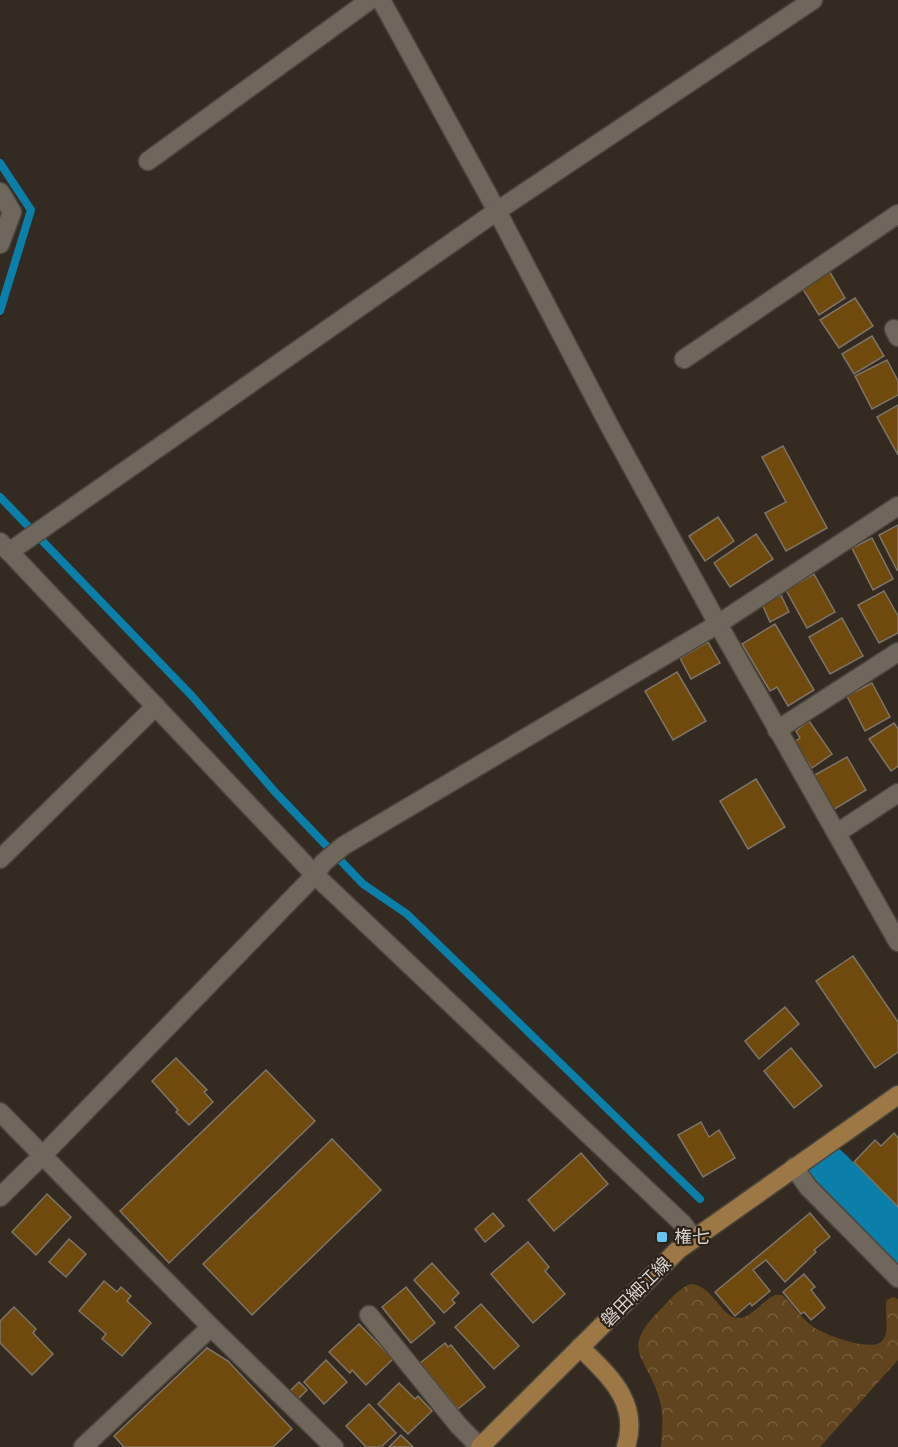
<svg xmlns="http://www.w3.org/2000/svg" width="898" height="1447" font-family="Poppins,'Noto Sans JP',sans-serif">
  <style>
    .forest { fill: url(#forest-crowns) }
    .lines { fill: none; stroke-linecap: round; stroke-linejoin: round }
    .stream { stroke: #097fa9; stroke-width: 8 }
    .river { stroke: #097fa9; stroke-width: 48 }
    .building { fill: #704a0c; stroke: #7d746a; stroke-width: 1.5 }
    .minor-casing { stroke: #4b463e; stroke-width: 21 }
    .major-casing { stroke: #4b463e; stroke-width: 21 }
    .minor { stroke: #6f675c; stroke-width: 18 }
    .major { stroke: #9d7845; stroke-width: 18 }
    .poi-dot { fill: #67c4f0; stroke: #292219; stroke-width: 2 }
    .labels { text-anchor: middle; stroke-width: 4.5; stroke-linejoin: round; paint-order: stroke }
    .poi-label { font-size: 18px; fill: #d8d3ce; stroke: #292219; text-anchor: start }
    .street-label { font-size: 18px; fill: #d8d3ce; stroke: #292219 }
  </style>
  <defs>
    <pattern id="forest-crowns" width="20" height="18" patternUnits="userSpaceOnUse" patternTransform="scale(1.5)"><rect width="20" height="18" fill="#60441d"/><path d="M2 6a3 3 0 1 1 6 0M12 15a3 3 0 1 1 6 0" fill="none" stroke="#765e3d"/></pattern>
  </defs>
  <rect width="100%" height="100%" fill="#332b22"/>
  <path class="forest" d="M 690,1284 C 716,1285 722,1325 744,1317 C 755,1313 764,1300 775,1295 L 782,1295 C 793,1305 800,1317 812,1326 C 822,1334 872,1353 882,1341 C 891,1331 883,1312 887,1300 L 893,1297 L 898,1299 L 898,1360 L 820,1447 L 661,1447 C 662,1432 664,1416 660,1401 C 649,1358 618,1352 659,1311 C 669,1301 677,1290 690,1284 Z"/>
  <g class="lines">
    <g class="stream">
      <polyline points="0,163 31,210 0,311"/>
      <polyline points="0,497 192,696 275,792 363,884 407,914 700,1199"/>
    </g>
    <polyline class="river" points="827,1170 898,1241"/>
  </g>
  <g class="building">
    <polygon points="828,269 845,298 819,315 801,286"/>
    <polygon points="855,298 873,326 839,348 820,320"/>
    <polygon points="872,336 884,356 854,374 842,354"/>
    <polygon points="887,360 898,381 898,395 872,409 855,376"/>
    <polygon points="898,405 898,455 877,417"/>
    <polygon points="783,446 827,528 786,551 765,513 786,502 762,457"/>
    <polygon points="718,517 734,541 705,561 689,536"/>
    <polygon points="898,525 898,570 897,570 879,535"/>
    <polygon points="756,534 773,559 730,587 714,563"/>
    <polygon points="872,538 893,579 873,590 852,548"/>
    <polygon points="814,574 835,612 807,628 786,590"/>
    <polygon points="884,591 898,616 898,633 879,643 858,605"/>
    <polygon points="781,595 789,612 770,622 762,604"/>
    <polygon points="842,618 863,656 830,674 809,637"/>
    <polygon points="775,624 814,690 788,706 777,687 770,691 742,644"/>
    <polygon points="708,642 720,663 691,679 680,658"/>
    <polygon points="677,672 706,721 673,740 645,691"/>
    <polygon points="872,683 890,717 865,731 847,696"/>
    <polygon points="809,721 832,754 812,768 794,742 800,738 796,731"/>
    <polygon points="894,723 898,729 898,766 891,771 869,739"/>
    <polygon points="847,757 866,790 833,810 813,776"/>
    <polygon points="756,779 785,827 748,849 720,801"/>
    <polygon points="853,956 898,1022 898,1052 875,1068 816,981"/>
    <polygon points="785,1007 799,1024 759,1059 745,1041"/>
    <polygon points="791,1048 822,1086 794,1108 764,1071"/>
    <polygon points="176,1058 207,1090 204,1092 213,1102 189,1125 176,1112 178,1110 152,1081"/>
    <polygon points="266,1070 315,1121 169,1263 120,1211"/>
    <polygon points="701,1122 709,1137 719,1130 735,1158 703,1177 678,1135"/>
    <polygon points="894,1133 898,1138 898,1207 854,1162 875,1140 881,1146"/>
    <polygon points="332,1139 381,1190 252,1315 203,1264"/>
    <polygon points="581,1153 608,1184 554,1231 528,1200"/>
    <polygon points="47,1194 71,1217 36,1255 12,1232"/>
    <polygon points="493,1213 504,1226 485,1242 475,1229"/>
    <polygon points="810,1213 830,1237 814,1250 816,1252 785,1282 766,1260 753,1270 770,1291 752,1306 750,1303 735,1316 715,1292"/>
    <polygon points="69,1239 86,1254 66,1277 49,1262"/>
    <polygon points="528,1242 549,1267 545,1271 565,1294 533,1323 491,1274"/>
    <polygon points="432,1263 459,1293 452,1300 455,1303 444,1313 414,1280"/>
    <polygon points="804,1274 815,1287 811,1290 825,1308 811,1320 804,1312 801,1314 783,1292"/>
    <polygon points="104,1281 117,1292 121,1287 131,1296 127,1301 151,1323 122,1356 102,1339 106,1334 79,1311"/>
    <polygon points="406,1287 435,1323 411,1343 382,1307"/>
    <polygon points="481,1304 519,1346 494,1369 455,1327"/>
    <polygon points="14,1307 36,1329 33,1333 53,1354 32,1375 0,1343 0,1321"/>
    <polygon points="359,1324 393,1359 366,1385 352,1370 350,1373 329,1352"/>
    <polygon points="445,1343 448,1347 451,1345 485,1387 458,1409 420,1363"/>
    <polygon points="207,1348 228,1361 292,1429 273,1447 124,1447 114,1436"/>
    <polygon points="326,1360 347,1382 324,1404 304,1382"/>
    <polygon points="299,1382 307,1390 296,1401 288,1393"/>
    <polygon points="399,1383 415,1399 418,1396 432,1411 408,1434 378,1404"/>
    <polygon points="369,1404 396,1433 381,1447 366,1447 346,1426"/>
    <polygon points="401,1435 413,1447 389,1447"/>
  </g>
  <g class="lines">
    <g class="minor-casing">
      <g id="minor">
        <polyline points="381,0 497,211 609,425 718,624 898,942"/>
        <polyline points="148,161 370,0"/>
        <polyline points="0,192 12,212 0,244"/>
        <polyline points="894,329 898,337"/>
        <polyline points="684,359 898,214"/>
        <polyline points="0,542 315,875 683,1224 693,1238"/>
        <polyline points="9,552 497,211 813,0"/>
        <polyline points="777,730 898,652"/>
        <polyline points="837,833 898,793"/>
        <polyline points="0,859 156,706"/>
        <polyline points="0,1112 211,1327 334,1447"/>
        <polyline points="794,1167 808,1187 898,1278"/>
        <polyline points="0,1197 42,1156 315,875 323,863 343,846 718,624 898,506"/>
        <polyline points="369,1315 459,1426 480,1447"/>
        <polyline points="83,1447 211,1327"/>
      </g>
    </g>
    <g class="major-casing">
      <g id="major">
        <path d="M 580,1347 C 609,1376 640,1402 626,1447"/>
        <polyline points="480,1447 678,1250 898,1095"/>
      </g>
    </g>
    <use href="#minor" class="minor"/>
    <use href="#major" class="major"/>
  </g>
  <rect class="poi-dot" x="656" y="1231" width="12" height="12" rx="3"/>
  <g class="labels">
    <g class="poi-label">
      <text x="674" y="1243">権七</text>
    </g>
    <g class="street-label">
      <text transform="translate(636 1292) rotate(-45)" y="6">磐田細江線</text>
    </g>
  </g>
</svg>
